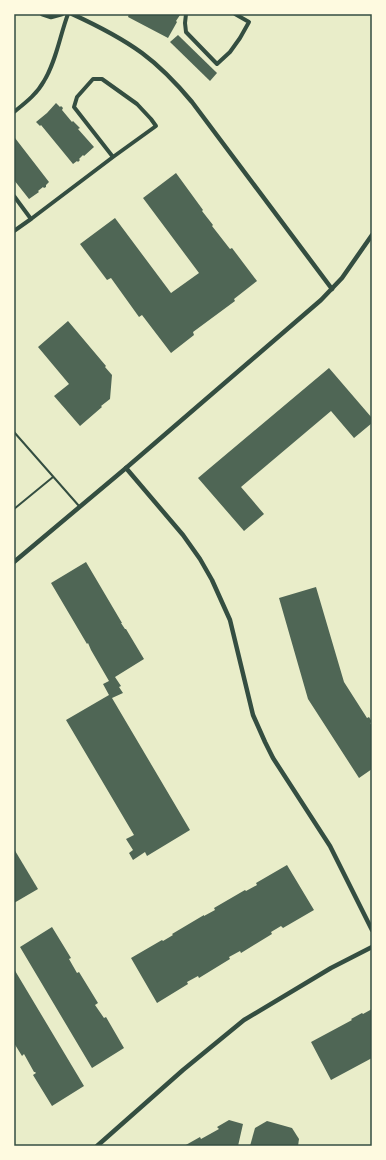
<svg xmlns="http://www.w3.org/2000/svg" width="386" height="1160" font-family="'DejaVu Sans',sans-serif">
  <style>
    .building { fill: #4f6655 }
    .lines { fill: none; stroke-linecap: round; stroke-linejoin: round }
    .service { stroke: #344e41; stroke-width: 2 }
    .minor { stroke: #344e41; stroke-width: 4 }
    .tertiary { stroke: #344e41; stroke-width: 4.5 }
    .neatline { fill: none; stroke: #344e41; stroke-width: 1.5 }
  </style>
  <rect width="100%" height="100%" fill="#e9edc9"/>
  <g class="building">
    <polygon points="129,14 178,14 180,15 176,21 177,22 168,38 128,17"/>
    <polygon points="178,35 217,73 210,81 170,42"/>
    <polygon points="56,103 60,107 61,106 63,108 62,110 72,122 73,121 80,128 78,129 94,147 84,156 83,155 79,159 80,160 78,162 77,161 73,164 41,125 40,126 36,122 47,113"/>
    <polygon points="15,138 49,182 46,185 46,187 44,188 43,187 38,191 39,192 29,199 14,180 14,139"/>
    <polygon points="176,173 203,210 202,211 213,225 212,226 230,249 232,248 257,281 234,299 235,301 193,332 194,335 171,353 142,315 139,317 111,278 107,280 80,244 115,218 171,293 199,273 143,198"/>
    <polygon points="68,321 106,366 105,367 112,375 110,399 101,406 102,407 80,426 54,396 69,384 38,347"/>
    <polygon points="329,368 372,418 372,423 354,438 331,411 241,487 264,514 244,531 198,478"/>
    <polygon points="86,562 122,623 121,623 125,629 126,629 144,659 115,677 121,686 119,687 123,693 112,698 190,830 147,856 145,852 133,860 129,853 133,850 126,839 134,835 66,720 109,695 103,684 109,681 91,650 88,643 87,644 51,583"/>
    <polygon points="316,587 344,682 367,718 369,717 372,722 370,723 372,726 372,769 359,778 308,699 279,598"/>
    <polygon points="14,849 38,889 14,903"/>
    <polygon points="287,865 314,910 283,928 281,926 271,932 272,934 241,953 240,951 229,957 230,959 199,978 198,976 187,982 188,984 157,1003 131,958 162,940 163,941 173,935 172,934 204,915 204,916 215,910 214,908 245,890 246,891 257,885 256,883"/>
    <polygon points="52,927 71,958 69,959 77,973 79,972 98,1003 95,1005 104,1018 106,1017 124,1048 92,1068 20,947"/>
    <polygon points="14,969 84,1086 52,1106 33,1075 36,1073 35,1072 34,1072 24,1054 22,1056 14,1043"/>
    <polygon points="372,1009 372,1058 331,1080 311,1042 352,1020 351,1019 362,1013 363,1014"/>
    <polygon points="229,1120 243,1124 238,1146 184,1146 200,1137 201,1139 219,1129 217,1127"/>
    <polygon points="267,1121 292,1128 299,1139 298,1146 250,1146 255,1128"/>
  </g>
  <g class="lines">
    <g class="service">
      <polyline points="14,432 79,506"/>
      <polyline points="14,509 53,477"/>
    </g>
    <g class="minor">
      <polyline points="186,14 185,23 186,32 217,64 230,52 240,38 249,22 235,14"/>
      <path d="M 14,112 C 25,103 37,94 44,81 C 56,62 60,35 68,14"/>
      <polyline points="14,196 31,219"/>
      <polyline points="14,231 31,219 113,157 156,126 151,119 137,104 102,79 93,79 77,97 74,107 113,157"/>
    </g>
    <g class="tertiary">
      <polyline points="42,14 51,17 62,14"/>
      <path d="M 72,14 C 96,25 120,37 142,53 C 161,67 177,84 192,102 L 332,289"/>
      <polyline points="126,468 183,535 200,559 212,580 230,620 253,715 265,742 273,758 330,846 372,930"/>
      <polyline points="14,562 126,468 321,300 342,278 372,235"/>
      <polyline points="97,1146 183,1070 244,1020 331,968 372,947"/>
    </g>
  </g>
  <rect width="386" height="1160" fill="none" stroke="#fefae0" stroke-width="30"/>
  <rect x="15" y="15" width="356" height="1130" class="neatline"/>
</svg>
